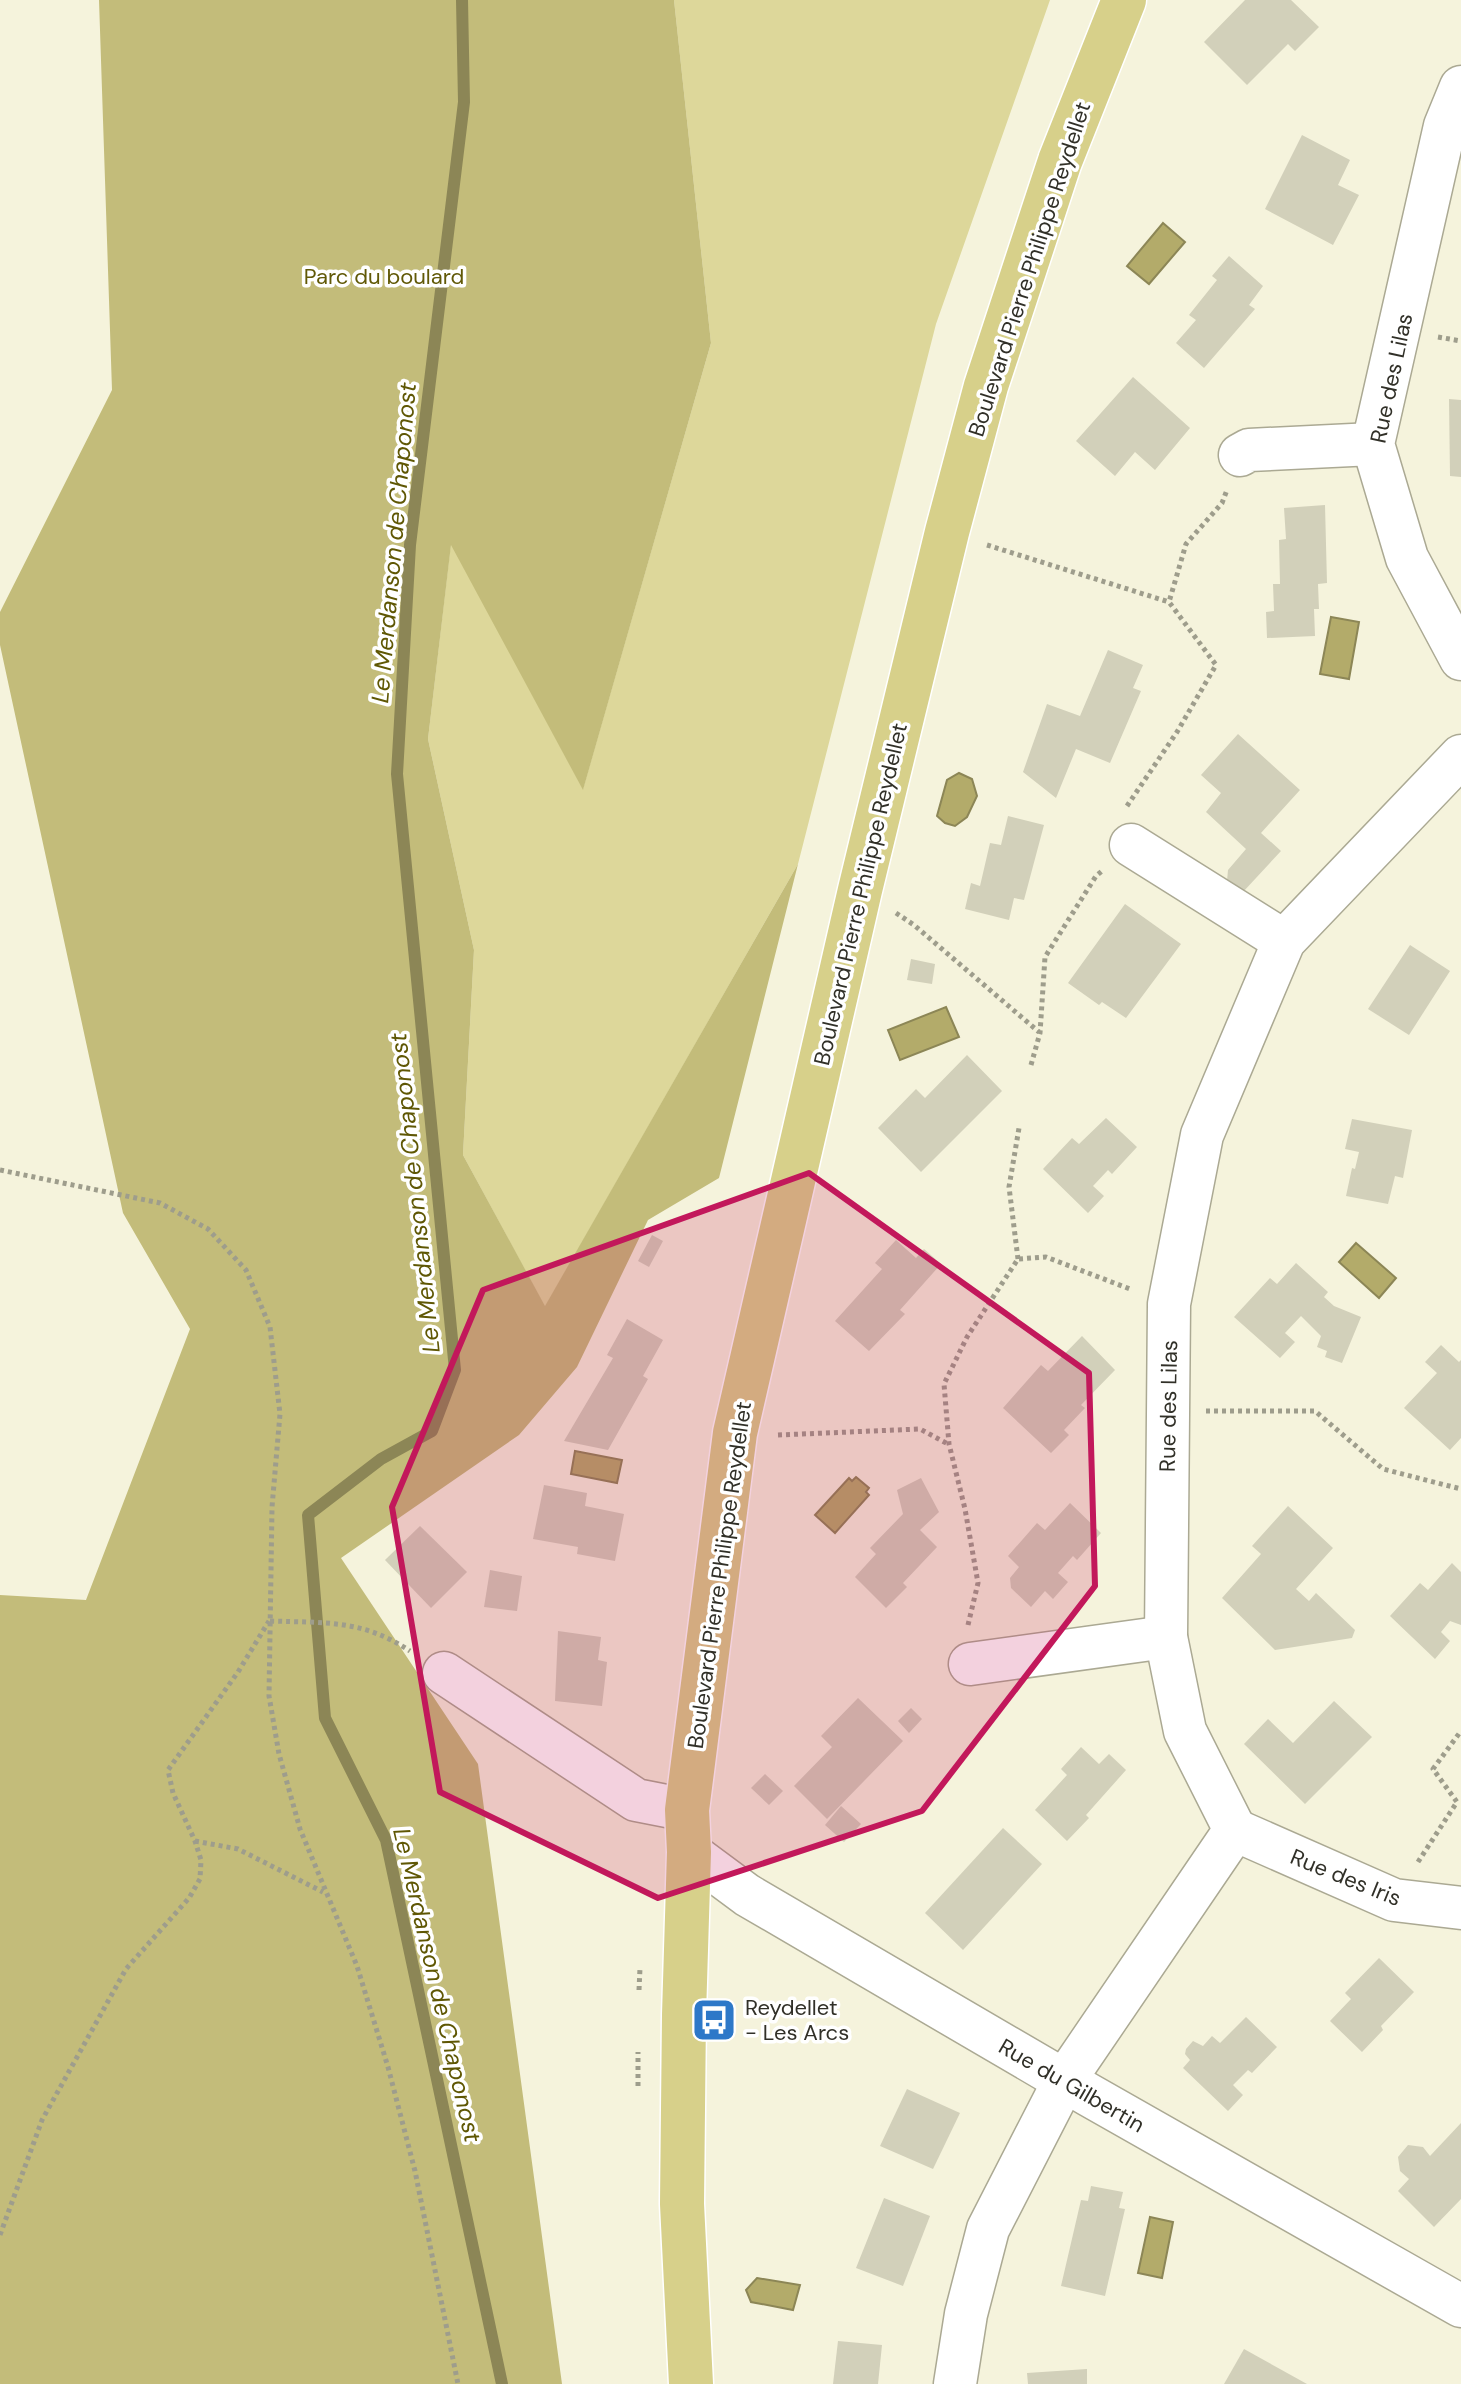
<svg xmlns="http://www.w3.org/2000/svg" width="1461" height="2384" font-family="'DM Sans',sans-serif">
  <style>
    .green { fill: #ddd79a }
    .forest { fill: #c3bc7a }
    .water { fill: #b3ab6a; stroke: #8c8656; stroke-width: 2 }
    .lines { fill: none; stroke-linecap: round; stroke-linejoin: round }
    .stream { stroke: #8c8656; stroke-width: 12 }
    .building { fill: #d2d0ba }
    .minor-casing { stroke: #aba993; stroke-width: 45 }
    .major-casing { stroke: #fff; stroke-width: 47 }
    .path { stroke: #9e9d8c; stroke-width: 5; stroke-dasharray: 4 4; stroke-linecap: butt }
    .minor { stroke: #fff; stroke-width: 42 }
    .major { stroke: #d7d08a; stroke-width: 44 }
    .marked { fill: #c2185b; fill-opacity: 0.2; stroke: #c2185b; stroke-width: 6; stroke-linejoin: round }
    .labels { text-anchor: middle; stroke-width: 7; stroke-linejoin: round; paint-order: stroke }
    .street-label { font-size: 22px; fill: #313028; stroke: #fff }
    .park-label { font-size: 22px; fill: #615907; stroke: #fff }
    .poi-label { font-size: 22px; fill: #313028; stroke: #fff; text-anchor: start }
    .water-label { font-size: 24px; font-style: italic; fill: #5f5704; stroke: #fff }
  </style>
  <rect width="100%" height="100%" fill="#f5f3dc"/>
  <polygon class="green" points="674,0 1050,0 936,324 798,864 545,1307 463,1155 474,950 428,739 451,543 583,789 711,343"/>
  <polygon class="forest" points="99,0 674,0 711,343 583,790 451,545 428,739 474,950 463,1155 545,1306 798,864 719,1178 648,1220 577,1367 519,1435 341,1558 478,1764 562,2384 0,2384 0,1595 86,1600 190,1329 123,1213 0,645 0,612 112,390"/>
  <g class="water">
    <polygon points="1163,223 1185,242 1149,284 1127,266"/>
    <polygon points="1331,617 1359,622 1349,679 1320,674"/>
    <polygon points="959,773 972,779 977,796 967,817 955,826 945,823 937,816 947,780"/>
    <polygon points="946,1007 959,1037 900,1060 888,1030"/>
    <polygon points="1356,1243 1396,1278 1379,1298 1339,1262"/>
    <polygon points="575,1451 622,1460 617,1483 571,1474"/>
    <polygon points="856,1477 869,1488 866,1492 869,1495 835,1533 815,1515 849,1478 852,1481"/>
    <polygon points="1150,2217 1173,2222 1162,2278 1138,2273"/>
    <polygon points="757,2278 800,2285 793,2310 751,2302 746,2290"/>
  </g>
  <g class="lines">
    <polyline class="stream" points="462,0 464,102 410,545 397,774 455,1370 432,1431 381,1459 308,1515 325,1718 386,1840 502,2384"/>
  </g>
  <g class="building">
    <polygon points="1245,0 1291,0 1319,27 1295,51 1288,44 1247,85 1204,42"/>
    <polygon points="1302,135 1350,160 1338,185 1359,195 1333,245 1265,209"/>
    <polygon points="1229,256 1263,286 1249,305 1255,309 1204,368 1176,343 1196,320 1189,315 1217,280 1212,276"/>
    <polygon points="1133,377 1190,428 1155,470 1135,452 1115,476 1076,441"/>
    <polygon points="1449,399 1461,400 1461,477 1450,476"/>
    <polygon points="1325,505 1327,583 1318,584 1319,609 1314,609 1315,636 1267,638 1266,612 1274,611 1273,584 1280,584 1279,540 1286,539 1284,508"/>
    <polygon points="1108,650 1143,665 1133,688 1141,691 1110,763 1076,749 1056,798 1023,772 1047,704 1080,716"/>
    <polygon points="1238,734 1300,790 1261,833 1281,851 1243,892 1227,881 1228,870 1246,849 1206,812 1221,793 1201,775"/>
    <polygon points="1008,816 1044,825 1024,900 1014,898 1009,920 965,909 971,883 980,886 990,843 1001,845"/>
    <polygon points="1125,904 1181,944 1126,1018 1102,1002 1099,1005 1068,983"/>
    <polygon points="1410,945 1450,971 1409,1035 1368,1009"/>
    <polygon points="911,959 935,964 932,984 907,980"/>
    <polygon points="967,1055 1002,1091 921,1172 878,1128 916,1089 925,1098"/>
    <polygon points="1106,1118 1137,1147 1112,1174 1108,1170 1093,1186 1104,1196 1088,1213 1043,1169 1072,1138 1079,1144"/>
    <polygon points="1352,1119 1412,1130 1403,1178 1395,1176 1388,1204 1346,1196 1352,1168 1355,1169 1359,1152 1345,1149"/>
    <polygon points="652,1235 663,1241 649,1267 638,1261"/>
    <polygon points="896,1240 916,1258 924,1249 941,1264 900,1310 905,1314 869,1351 835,1321 882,1269 875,1263"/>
    <polygon points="1296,1263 1328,1292 1324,1297 1334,1306 1361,1317 1342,1363 1325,1357 1327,1351 1317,1347 1321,1336 1301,1316 1285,1333 1295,1342 1280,1358 1234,1317 1270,1278 1277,1284"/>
    <polygon points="627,1319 663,1340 643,1376 648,1379 608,1450 564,1441 613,1358 607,1355"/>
    <polygon points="1082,1336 1115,1370 1081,1405 1085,1408 1064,1430 1069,1435 1051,1453 1003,1408 1041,1365 1048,1371"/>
    <polygon points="1441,1345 1459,1362 1461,1360 1461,1438 1450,1450 1404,1408 1437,1373 1425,1362"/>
    <polygon points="921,1478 939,1512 920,1530 937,1547 903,1583 907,1587 886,1608 855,1577 876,1554 870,1548 903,1514 897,1490"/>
    <polygon points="544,1485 587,1493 585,1506 624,1514 615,1561 577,1554 578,1547 533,1539"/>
    <polygon points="1070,1503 1101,1533 1077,1560 1073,1556 1058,1573 1068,1582 1053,1599 1045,1591 1031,1607 1011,1588 1010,1578 1019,1567 1008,1556 1037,1523 1045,1530"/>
    <polygon points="1288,1506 1333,1548 1296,1589 1309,1601 1316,1593 1355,1630 1352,1638 1275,1650 1222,1598 1261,1554 1252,1546"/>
    <polygon points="420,1526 467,1572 431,1608 385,1560"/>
    <polygon points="1452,1563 1461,1572 1461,1625 1450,1621 1441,1632 1450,1641 1435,1659 1390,1616 1420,1583 1428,1590"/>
    <polygon points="490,1570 522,1576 517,1611 484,1607"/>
    <polygon points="558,1631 601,1637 598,1660 607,1662 602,1706 555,1701"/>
    <polygon points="858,1698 903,1741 827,1819 794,1786 832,1747 821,1736"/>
    <polygon points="1334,1701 1372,1737 1305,1804 1244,1744 1268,1719 1293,1743"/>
    <polygon points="911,1708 922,1719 909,1733 898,1721"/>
    <polygon points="1081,1747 1099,1764 1109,1754 1126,1770 1086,1815 1089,1818 1067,1841 1035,1810 1067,1775 1061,1769"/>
    <polygon points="765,1774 783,1791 769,1805 751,1788"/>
    <polygon points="841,1806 861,1824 844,1842 825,1825"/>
    <polygon points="1003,1828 1042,1864 963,1950 925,1913"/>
    <polygon points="1379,1958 1414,1992 1381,2026 1383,2030 1362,2052 1330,2021 1351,1999 1345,1993"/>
    <polygon points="1246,2017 1277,2047 1252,2073 1248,2070 1233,2085 1243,2095 1228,2111 1183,2068 1190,2060 1185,2054 1186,2049 1193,2041 1203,2046 1212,2036 1220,2043"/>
    <polygon points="907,2089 960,2113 933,2169 880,2146"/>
    <polygon points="1461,2123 1461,2199 1434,2227 1398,2191 1409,2179 1400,2171 1398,2157 1408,2145 1423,2147 1430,2156"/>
    <polygon points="1091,2186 1123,2192 1119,2208 1125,2209 1105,2296 1061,2286 1081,2200 1088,2201"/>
    <polygon points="884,2198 930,2216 903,2286 856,2268"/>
    <polygon points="838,2341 882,2345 878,2384 833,2384"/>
    <polygon points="1244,2349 1307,2384 1224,2384"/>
    <polygon points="1087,2369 1087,2384 1028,2384 1027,2373"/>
  </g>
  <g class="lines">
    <g class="minor-casing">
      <g id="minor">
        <polyline points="1461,87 1445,126 1373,444 1407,558 1461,659"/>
        <polyline points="1240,455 1249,450 1373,444"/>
        <polyline points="1131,845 1284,941"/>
        <polyline points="970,1664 1166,1637"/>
        <polyline points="444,1673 636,1800 687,1810"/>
        <polyline points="1235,1830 1394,1900 1461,1908"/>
        <polyline points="689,1852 747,1895 1089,2095 1461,2306"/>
        <polyline points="955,2384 966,2314 988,2229 1064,2081 1235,1830 1185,1731 1166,1637 1169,1304 1202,1135 1284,941 1461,756"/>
      </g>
    </g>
    <g class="major-casing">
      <polyline id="major" points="691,2384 682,2204 684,2015 689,1852 687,1810 735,1433 860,890 947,532 986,386 1060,161 1124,0"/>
    </g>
    <g class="path">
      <polyline points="1438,337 1461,341"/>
      <polyline points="987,545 1169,602"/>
      <polyline points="1127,806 1177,732 1216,665 1169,602 1186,544 1222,503 1227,490"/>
      <polyline points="896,913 914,925 1039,1032"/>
      <polyline points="1031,1065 1040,1033 1045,957 1096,876 1103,870"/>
      <polyline points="0,1170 160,1203 208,1229 246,1270 270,1327 280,1414 272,1507 269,1696 279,1754 300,1829 357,1966 388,2067 415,2171 458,2384"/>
      <polyline points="1018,1259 1009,1187 1019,1128"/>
      <polyline points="1206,1411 1315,1411 1383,1469 1461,1489"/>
      <polyline points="778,1435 920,1429 948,1444"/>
      <path d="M 270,1621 C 324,1623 362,1619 410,1651"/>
      <polyline points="968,1625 978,1583 965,1509 949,1444 944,1384 967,1337 1018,1259 1046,1257 1130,1289"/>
      <polyline points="195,1841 238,1849 323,1892"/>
      <polyline points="1418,1862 1457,1802 1433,1769 1461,1731"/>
      <polyline points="639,1990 640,1968"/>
      <polyline points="638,2086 638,2052"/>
      <polyline points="0,2235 42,2120 126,1969 189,1898 200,1879 201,1860 195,1841 173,1793 168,1770 238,1672 269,1621"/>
    </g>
    <use href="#minor" class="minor"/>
    <use href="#major" class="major"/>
  </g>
  <path class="marked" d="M 809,1173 L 1089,1373 L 1095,1586 L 922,1811 L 658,1898 L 440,1792 L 392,1507 L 483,1290 Z"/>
  <defs>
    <g id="bus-square" transform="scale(2.3)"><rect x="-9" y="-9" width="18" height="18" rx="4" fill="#2d78c8" stroke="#fff"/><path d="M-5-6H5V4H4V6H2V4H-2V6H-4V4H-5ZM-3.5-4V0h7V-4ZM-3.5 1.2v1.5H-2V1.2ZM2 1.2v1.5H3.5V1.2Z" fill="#fff"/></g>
  </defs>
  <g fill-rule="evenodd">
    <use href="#bus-square" x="714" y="2020"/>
  </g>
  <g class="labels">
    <g class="street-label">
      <text transform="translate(1029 269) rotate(-72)" y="8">Boulevard Pierre Philippe Reydellet</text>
      <text transform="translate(1391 378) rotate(-78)" y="8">Rue des Lilas</text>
      <text transform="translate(860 894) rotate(-77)" y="8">Boulevard Pierre Philippe Reydellet</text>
      <text transform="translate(1168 1406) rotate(-89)" y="8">Rue des Lilas</text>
      <text transform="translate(719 1575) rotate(-82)" y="8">Boulevard Pierre Philippe Reydellet</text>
      <text transform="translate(1346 1877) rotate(22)" y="8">Rue des Iris</text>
      <text transform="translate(1072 2085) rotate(30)" y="8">Rue du Gilbertin</text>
    </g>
    <g class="park-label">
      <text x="384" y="284">Parc du boulard</text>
    </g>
    <g class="poi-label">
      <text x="745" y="2015">Reydellet<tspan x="745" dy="25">- Les Arcs</tspan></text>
    </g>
    <g class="water-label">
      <text transform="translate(394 543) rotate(-85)" y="8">Le Merdanson de Chaponost</text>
      <text transform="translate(415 1193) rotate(-96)" y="8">Le Merdanson de Chaponost</text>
      <text transform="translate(437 1985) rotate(77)" y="8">Le Merdanson de Chaponost</text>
    </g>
  </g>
</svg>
